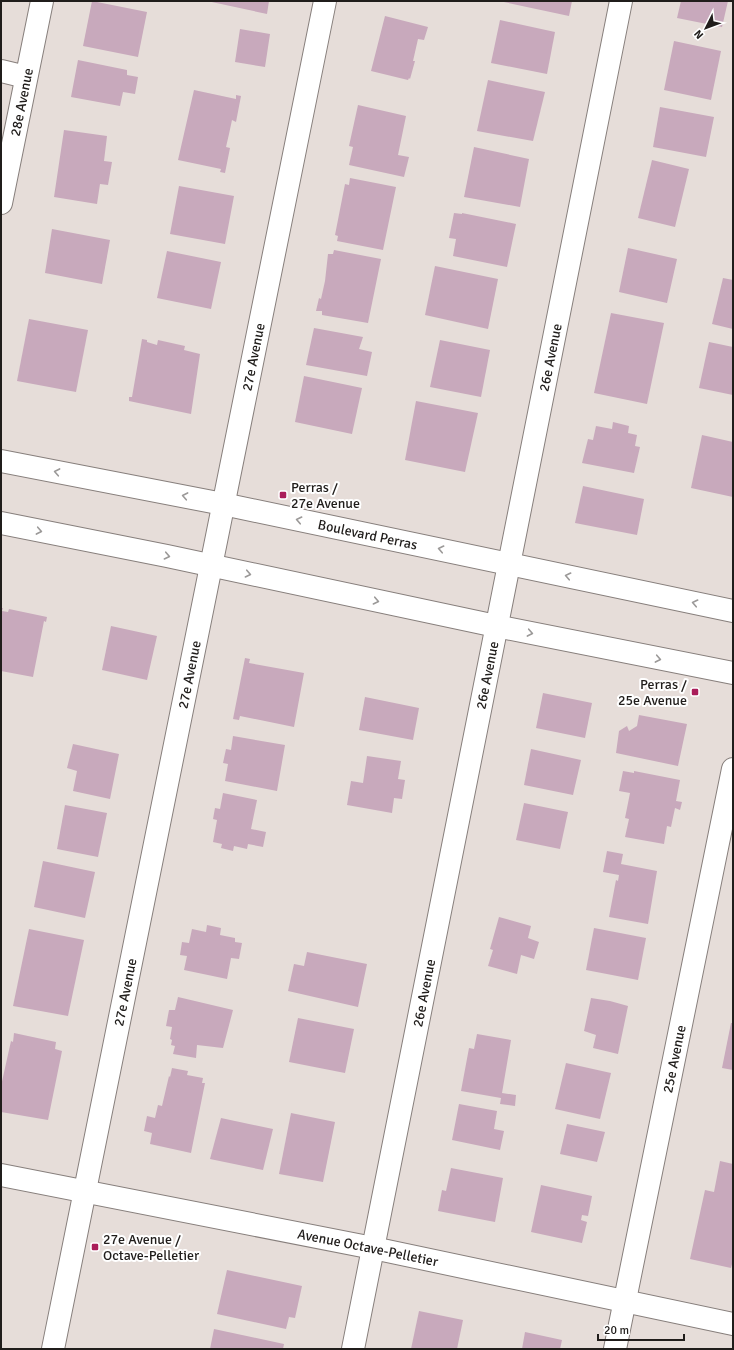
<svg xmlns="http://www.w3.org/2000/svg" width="734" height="1350" font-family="Signika,sans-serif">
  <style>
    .building { fill: #c8a9bc }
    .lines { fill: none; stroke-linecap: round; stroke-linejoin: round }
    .street-casing { stroke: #877f7c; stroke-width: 24 }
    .secondary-casing { stroke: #877f7c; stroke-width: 24 }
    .street { stroke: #fff; stroke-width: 22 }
    .secondary { stroke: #fff; stroke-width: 22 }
    .oneway { stroke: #9b9998 }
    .poi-dot { fill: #aa1d5a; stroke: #fff; stroke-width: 1.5 }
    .labels { text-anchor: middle; stroke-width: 4; stroke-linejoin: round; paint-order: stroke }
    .street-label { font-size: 14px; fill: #201d1b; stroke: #fff }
    .poi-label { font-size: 14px; fill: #201d1b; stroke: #fff; text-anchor: start }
  </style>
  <rect width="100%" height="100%" fill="#e6ddd9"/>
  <g class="building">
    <polygon points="92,1 147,12 138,57 83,46"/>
    <polygon points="207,1 269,1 267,14"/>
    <polygon points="499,1 572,1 569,16"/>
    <polygon points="681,1 728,1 722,27 677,18"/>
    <polygon points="385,16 428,27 424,40 418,39 413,61 415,61 410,79 409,78 408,80 371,71"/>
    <polygon points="500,20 555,32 547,74 491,63"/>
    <polygon points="240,29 270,34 265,67 235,62"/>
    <polygon points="674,41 721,51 711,100 664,90"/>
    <polygon points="78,60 127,70 127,75 138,77 135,94 123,92 120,106 71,97"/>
    <polygon points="488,80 545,92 533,141 477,131"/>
    <polygon points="194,90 236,99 236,95 241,96 236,122 232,120 229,134 226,147 230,148 225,173 220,172 221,169 178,160"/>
    <polygon points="358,105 406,116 398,155 409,157 404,177 349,165 353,147 349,146"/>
    <polygon points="660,107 714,117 706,157 653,147"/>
    <polygon points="64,130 107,136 104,161 112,162 108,185 100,184 97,204 54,197"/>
    <polygon points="474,147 529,159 520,207 464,197"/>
    <polygon points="652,160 689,169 675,227 638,218"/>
    <polygon points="350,178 396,187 383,250 337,241 338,236 335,235 345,184 349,185"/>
    <polygon points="179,186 234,196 225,244 170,234"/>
    <polygon points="454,213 462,214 462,213 516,224 507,267 453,256 456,239 449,238"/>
    <polygon points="52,229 110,240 102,284 45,273"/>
    <polygon points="628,248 677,259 667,303 619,292"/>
    <polygon points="334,250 381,259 368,323 322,315 322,311 316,311 319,298 321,299 325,281 328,254 333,254"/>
    <polygon points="167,251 221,262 211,309 157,298"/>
    <polygon points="435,266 498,279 488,329 425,315"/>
    <polygon points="723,278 733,280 733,329 712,324"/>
    <polygon points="611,313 664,323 647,404 594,393"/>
    <polygon points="29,319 88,330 76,392 17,381"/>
    <polygon points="314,328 363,337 359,349 372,352 367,376 306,365"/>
    <polygon points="142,339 147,340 147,342 157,345 158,340 185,346 184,350 200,354 191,414 129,401 129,397 132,397"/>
    <polygon points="440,340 490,350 481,397 430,387"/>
    <polygon points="709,342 733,347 733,395 699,388"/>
    <polygon points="304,376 362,388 352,434 295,422"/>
    <polygon points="416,401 478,413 465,472 405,460"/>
    <polygon points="613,422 629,426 628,433 637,435 635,446 640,447 634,473 582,463 588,439 593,440 596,426 612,429"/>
    <polygon points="702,435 733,442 733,497 691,488"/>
    <polygon points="583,486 644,499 637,535 575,523"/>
    <polygon points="1,608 3,608 2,611 8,612 9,609 47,617 46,622 44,621 33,677 1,671"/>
    <polygon points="111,626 157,636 147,680 102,670"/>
    <polygon points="245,658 250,659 249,663 304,673 294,727 240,716 239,720 233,719"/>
    <polygon points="543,693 592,703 585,738 536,728"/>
    <polygon points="365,697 419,708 413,740 359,730"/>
    <polygon points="639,715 687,724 678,766 616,753 619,731 627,726 629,731 637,726"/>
    <polygon points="233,736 285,745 277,791 225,781 228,764 223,763 226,749 231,750"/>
    <polygon points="73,744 119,754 110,799 73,791 77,771 67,768"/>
    <polygon points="531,749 581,760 573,795 524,785"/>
    <polygon points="367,756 401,761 398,779 405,780 402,799 394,798 392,813 347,805 351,781 363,783"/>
    <polygon points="623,771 634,773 634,771 680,780 676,801 682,802 680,810 675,808 671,827 667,826 664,844 625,837 629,819 625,818 630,793 619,791"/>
    <polygon points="223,793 257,800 251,829 266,832 263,847 248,844 247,849 234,846 233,851 221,848 222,844 213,842 217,820 213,819 215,808 220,809"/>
    <polygon points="524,803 568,812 560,849 516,840"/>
    <polygon points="65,805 107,813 98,857 57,849"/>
    <polygon points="607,851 623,854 621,864 657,871 648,924 609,917 616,880 618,881 619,875 603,872"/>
    <polygon points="43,861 95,872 85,918 34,907"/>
    <polygon points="499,917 531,926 528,938 539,942 534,959 521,955 517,974 488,966 493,950 490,949"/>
    <polygon points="207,925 221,928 220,935 235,938 235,942 242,943 239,959 231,958 227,979 184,970 187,956 180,955 182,942 189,943 192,929 206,932"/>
    <polygon points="594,928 646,938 638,980 586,970"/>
    <polygon points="29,929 84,940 68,1016 13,1006"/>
    <polygon points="307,952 367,964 358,1007 288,991 294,964 304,966"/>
    <polygon points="178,997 233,1010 223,1048 197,1045 196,1058 173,1054 175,1046 171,1045 172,1040 170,1039 172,1027 166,1026 169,1010 175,1010"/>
    <polygon points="591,998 610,1001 628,1006 618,1054 593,1048 596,1035 584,1031"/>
    <polygon points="298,1018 354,1029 345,1073 289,1062"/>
    <polygon points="731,1023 733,1023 733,1070 722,1068"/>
    <polygon points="14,1033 56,1042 55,1049 62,1051 48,1120 1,1112 1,1086 11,1041 13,1042"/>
    <polygon points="477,1034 511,1040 502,1093 516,1095 515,1106 500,1104 501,1098 461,1091 469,1048 474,1049"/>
    <polygon points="566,1063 611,1073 600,1119 555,1109"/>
    <polygon points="172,1068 188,1071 187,1075 203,1078 202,1083 205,1083 191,1153 150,1144 152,1133 144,1131 147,1116 155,1118 158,1105 162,1106 169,1076 170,1077"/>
    <polygon points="459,1104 497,1111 494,1129 504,1131 500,1150 452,1140"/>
    <polygon points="291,1113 335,1122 323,1182 279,1174"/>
    <polygon points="221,1118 273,1129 263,1170 210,1159"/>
    <polygon points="567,1124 605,1132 597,1162 560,1154"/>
    <polygon points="720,1161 733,1164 733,1260 731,1268 690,1259 705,1190 714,1192"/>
    <polygon points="451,1168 503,1178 495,1222 438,1211 442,1190 446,1191"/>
    <polygon points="541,1185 592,1196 588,1216 582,1215 581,1220 587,1222 582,1243 531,1232"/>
    <polygon points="227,1270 302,1286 295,1318 289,1317 286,1329 217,1314"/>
    <polygon points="419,1311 463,1320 457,1349 411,1349"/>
    <polygon points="214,1329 284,1344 283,1349 210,1349"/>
    <polygon points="525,1332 562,1340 560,1349 522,1349"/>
  </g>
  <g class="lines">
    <g class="street-casing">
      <g id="street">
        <polyline points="1,71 26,77"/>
        <path id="s1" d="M 1,203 L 42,1"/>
        <path id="s2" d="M 1,1175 L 373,1248 L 733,1324"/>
        <path id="s3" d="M 53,1349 L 325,1"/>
        <path id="s4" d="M 353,1349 L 621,1"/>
        <path id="s5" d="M 615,1349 L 733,769"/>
      </g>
    </g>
    <g class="secondary-casing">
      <g id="secondary">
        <path id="s6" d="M 1,461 L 223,504 L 733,611"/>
        <polyline points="1,523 167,556 496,626 733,673"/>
      </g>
    </g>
    <use href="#street" class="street"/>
    <use href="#secondary" class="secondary"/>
  </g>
  <defs><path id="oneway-chevron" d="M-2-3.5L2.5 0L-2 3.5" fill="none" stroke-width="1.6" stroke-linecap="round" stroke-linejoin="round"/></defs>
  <g class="oneway">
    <use href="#oneway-chevron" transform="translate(57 472) rotate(-169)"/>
    <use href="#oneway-chevron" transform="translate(185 496) rotate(-169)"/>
    <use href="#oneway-chevron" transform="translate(299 520) rotate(-168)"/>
    <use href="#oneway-chevron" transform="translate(39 531) rotate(11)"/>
    <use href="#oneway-chevron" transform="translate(441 549) rotate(-168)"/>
    <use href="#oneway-chevron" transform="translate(167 556) rotate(12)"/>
    <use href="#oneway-chevron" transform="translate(248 574) rotate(12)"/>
    <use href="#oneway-chevron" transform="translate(568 576) rotate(-168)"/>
    <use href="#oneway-chevron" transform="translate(376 601) rotate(12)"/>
    <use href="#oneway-chevron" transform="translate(695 603) rotate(-168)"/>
    <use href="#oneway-chevron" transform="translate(530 633) rotate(11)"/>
    <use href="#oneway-chevron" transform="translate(658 659) rotate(11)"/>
  </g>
  <g class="poi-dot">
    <rect x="279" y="491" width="8" height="8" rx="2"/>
    <rect x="691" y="688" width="8" height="8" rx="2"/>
    <rect x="91" y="1243" width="8" height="8" rx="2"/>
  </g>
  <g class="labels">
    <g class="street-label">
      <text dy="5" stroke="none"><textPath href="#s1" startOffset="103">28e Avenue</textPath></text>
      <text dy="5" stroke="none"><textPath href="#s3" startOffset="1012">27e Avenue</textPath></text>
      <text dy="5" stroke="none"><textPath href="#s4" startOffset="1011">26e Avenue</textPath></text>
      <text dy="5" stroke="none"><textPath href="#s6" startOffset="374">Boulevard Perras</textPath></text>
      <text dy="5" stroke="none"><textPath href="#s3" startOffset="688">27e Avenue</textPath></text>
      <text dy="5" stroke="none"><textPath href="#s4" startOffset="687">26e Avenue</textPath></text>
      <text dy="5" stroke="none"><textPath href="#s3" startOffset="364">27e Avenue</textPath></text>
      <text dy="5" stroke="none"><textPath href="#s4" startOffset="363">26e Avenue</textPath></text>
      <text dy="5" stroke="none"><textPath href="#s5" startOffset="296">25e Avenue</textPath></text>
      <text dy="5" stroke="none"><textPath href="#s2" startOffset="374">Avenue Octave-Pelletier</textPath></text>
    </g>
    <g class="poi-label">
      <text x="291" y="492">Perras /<tspan x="291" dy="16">27e Avenue</tspan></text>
      <text x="687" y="689" text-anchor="end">Perras /<tspan x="687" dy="16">25e Avenue</tspan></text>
      <text x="103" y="1244">27e Avenue /<tspan x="103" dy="16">Octave-Pelletier</tspan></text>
    </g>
  </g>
  <rect width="734" height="1350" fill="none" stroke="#201d1b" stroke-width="4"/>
  <g transform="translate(706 28) rotate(228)" stroke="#ffffff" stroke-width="3" paint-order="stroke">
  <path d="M0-3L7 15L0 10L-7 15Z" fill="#201d1b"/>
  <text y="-6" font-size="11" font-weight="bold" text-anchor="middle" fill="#201d1b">N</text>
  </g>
  <path d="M598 1334v6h86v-6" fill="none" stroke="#201d1b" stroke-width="2"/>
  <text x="604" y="1334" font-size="12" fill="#201d1b" stroke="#ffffff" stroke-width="3" paint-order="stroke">20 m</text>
</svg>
